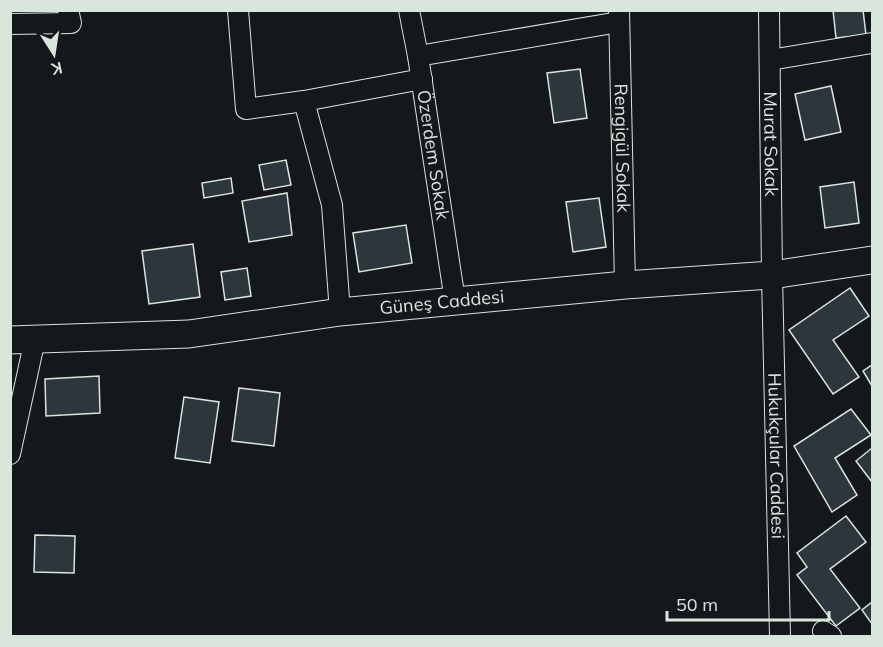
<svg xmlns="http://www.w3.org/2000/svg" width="883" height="647" font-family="Mulish,sans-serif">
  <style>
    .building { fill: #2c363c; stroke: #d8e6dc; stroke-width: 1.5 }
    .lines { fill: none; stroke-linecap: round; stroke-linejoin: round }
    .minor-casing { stroke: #d8e6dc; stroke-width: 22 }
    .secondary-casing { stroke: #d8e6dc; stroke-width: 29 }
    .minor { stroke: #14181c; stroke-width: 20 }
    .secondary { stroke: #14181c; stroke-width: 27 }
    .labels { text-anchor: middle; stroke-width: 4.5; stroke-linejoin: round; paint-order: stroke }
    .street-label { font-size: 18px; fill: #d8e6dc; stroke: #14181c }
  </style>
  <rect width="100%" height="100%" fill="#14181c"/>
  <g class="building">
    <polygon points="833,10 863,10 866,35 836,38"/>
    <polygon points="580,69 587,118 554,123 547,73"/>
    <polygon points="831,86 841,132 805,140 795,94"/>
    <polygon points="286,160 291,185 264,190 259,165"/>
    <polygon points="231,178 233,193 204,198 202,183"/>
    <polygon points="854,182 859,223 825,228 820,187"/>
    <polygon points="287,193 292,235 249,242 242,201"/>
    <polygon points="599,198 606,247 573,252 566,202"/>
    <polygon points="406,225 412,263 359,272 353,233"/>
    <polygon points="193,244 200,297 149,304 142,251"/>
    <polygon points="247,268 251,296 225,300 221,272"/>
    <polygon points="850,288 869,316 833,340 859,377 833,394 789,330"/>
    <polygon points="872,365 872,386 863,371"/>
    <polygon points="99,376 100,413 46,416 45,379"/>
    <polygon points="239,388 280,393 274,446 232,441"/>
    <polygon points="184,397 219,402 210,463 175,458"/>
    <polygon points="851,409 871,435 835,458 857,495 832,512 794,446"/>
    <polygon points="872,448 872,482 856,461"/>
    <polygon points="846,516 866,542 830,569 860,608 836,626 797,575 807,567 797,553"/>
    <polygon points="35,535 75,536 74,573 34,572"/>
    <polygon points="872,602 872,624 862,610"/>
  </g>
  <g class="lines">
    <g class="minor-casing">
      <g id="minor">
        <polyline points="238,10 246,109 304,101"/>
        <path id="s1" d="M 409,10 L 418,56 L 455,301"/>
        <path id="s2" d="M 619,10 L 625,285"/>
        <path id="s3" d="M 769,10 L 772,275 L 780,636"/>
        <polyline points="10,24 71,23 68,10"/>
        <polyline points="418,56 619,22"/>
        <polyline points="770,60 872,43"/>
        <polyline points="340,312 332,205 304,101 422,79"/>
        <polyline points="10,454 35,339"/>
        <polyline points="823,631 831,636"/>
      </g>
    </g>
    <g class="secondary-casing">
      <g id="secondary">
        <path id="s4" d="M 10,340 L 189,334 L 340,312 L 625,285 L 772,275 L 872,260"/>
      </g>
    </g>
    <use href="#minor" class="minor"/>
    <use href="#secondary" class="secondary"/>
  </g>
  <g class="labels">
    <g class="street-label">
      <text dy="6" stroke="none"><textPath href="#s3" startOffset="134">Murat Sokak</textPath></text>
      <text dy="6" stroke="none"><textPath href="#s2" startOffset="138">Rengigül Sokak</textPath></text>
      <text dy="6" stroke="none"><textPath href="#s1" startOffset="147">Özerdem Sokak</textPath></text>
      <text dy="6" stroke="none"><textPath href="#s4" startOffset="434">Güneş Caddesi</textPath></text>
      <text dy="6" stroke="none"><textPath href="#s3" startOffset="446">Hukukçular Caddesi</textPath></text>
    </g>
  </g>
  <rect width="883" height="647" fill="none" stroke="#d8e6dc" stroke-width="24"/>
  <g transform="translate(54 54) rotate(168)" stroke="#14181c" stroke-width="4.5" paint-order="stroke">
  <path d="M0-4.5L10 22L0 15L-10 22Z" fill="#d8e6dc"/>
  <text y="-9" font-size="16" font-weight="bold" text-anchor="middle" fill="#d8e6dc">K</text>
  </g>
  <path d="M667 611v9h162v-9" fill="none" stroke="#d8e6dc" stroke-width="3"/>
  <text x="676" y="611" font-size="18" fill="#d8e6dc" stroke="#14181c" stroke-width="4.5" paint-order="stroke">50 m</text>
</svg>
